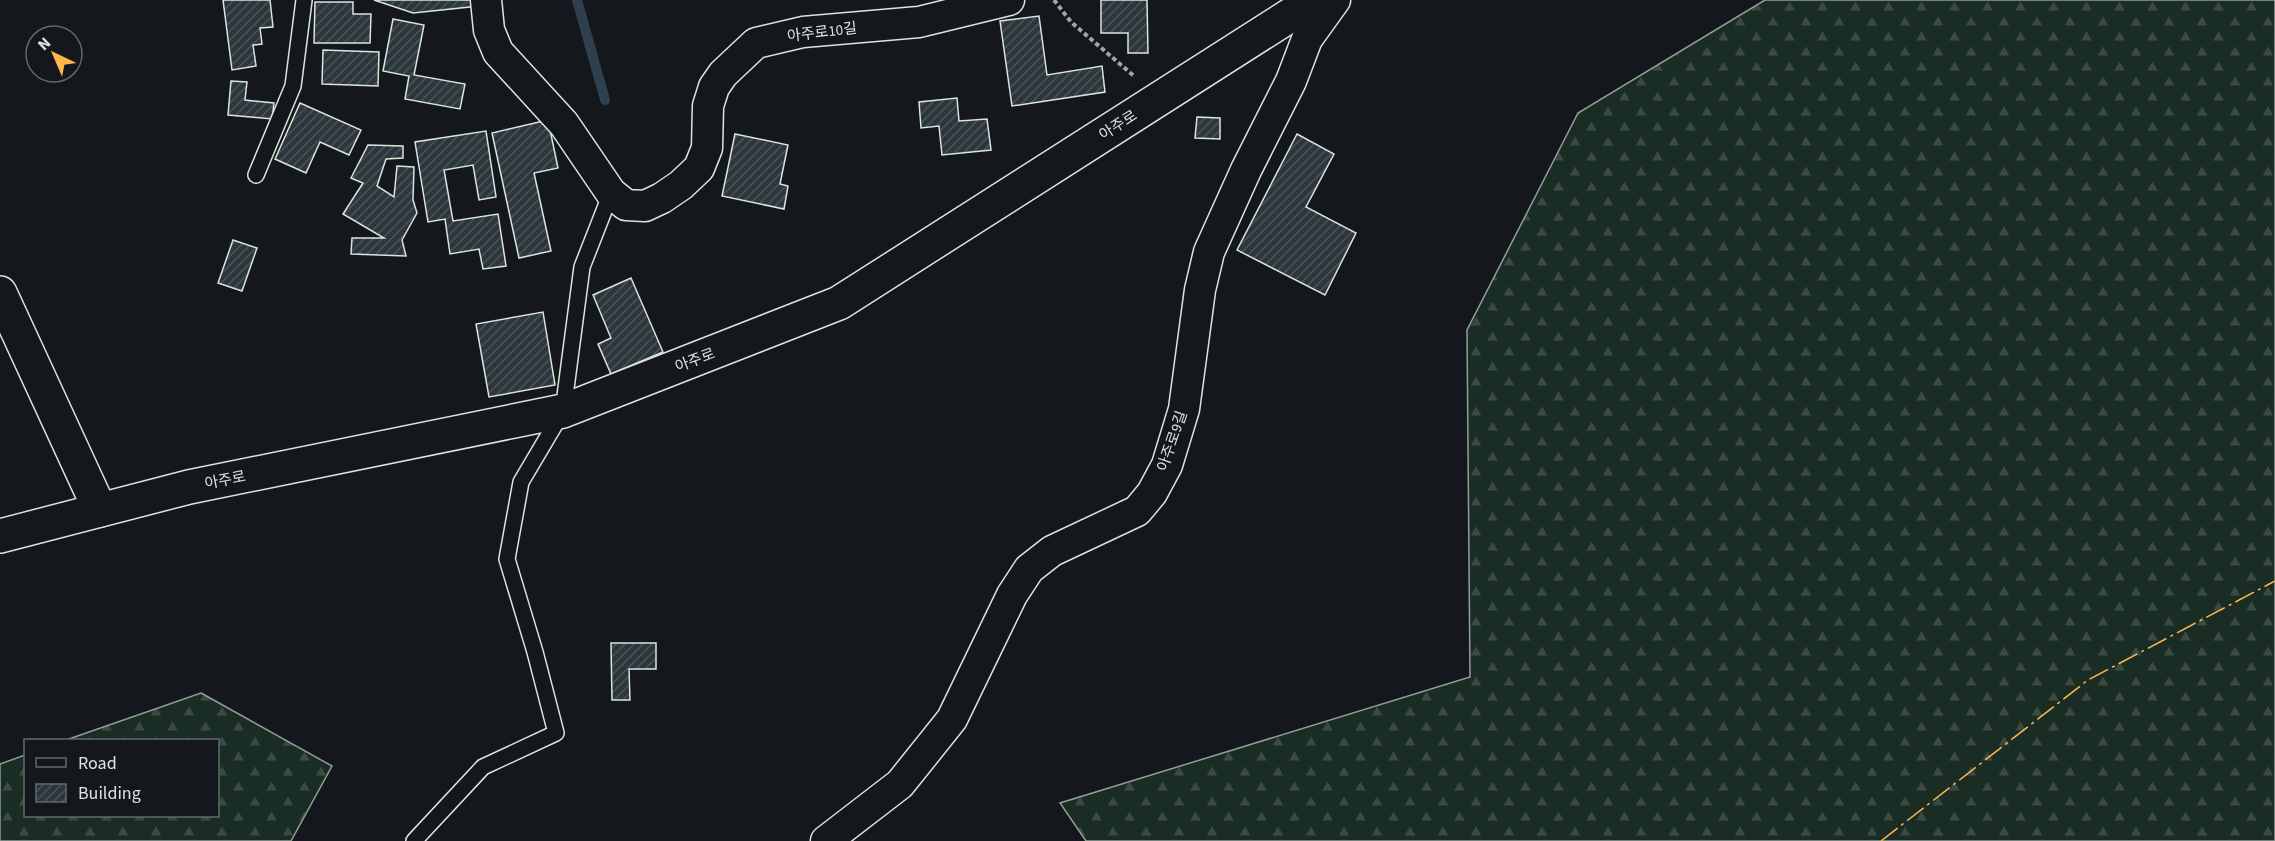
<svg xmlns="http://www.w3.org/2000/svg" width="2275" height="841" font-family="'Source Sans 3','Noto Sans KR',sans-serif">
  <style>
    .forest { fill: url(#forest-firs); stroke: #939e99; stroke-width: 1.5 }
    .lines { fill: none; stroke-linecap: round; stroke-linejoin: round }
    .stream { stroke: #2f3f4d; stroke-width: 10 }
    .building { fill: url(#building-hatch); stroke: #d8e6dc; stroke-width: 1.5 }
    .lane-casing { stroke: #d8e6dc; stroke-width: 18 }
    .street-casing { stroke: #d8e6dc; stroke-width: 33 }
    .secondary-casing { stroke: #d8e6dc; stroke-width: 36 }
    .path { stroke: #9da8a2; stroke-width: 4; stroke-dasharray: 4.5 3; stroke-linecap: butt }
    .lane { stroke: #14181c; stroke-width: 15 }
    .street { stroke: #14181c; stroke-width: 30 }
    .secondary { stroke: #14181c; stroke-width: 33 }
    .power { stroke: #ffb74d; stroke-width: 1.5; stroke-dasharray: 21 4.5 3 4.5; stroke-linecap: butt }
    .labels { text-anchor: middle; stroke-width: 4.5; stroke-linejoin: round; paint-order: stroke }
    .street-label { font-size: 15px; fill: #d8e6dc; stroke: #14181c }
  </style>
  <defs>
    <pattern id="forest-firs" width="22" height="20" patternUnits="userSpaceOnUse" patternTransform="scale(1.5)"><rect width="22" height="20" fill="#1a2d24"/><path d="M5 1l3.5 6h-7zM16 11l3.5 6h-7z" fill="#3b4b43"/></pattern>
    <pattern id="building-hatch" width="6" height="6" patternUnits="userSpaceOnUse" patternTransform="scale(1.5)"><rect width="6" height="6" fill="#2c363c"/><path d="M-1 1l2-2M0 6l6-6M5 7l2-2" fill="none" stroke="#4a5358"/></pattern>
  </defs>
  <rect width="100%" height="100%" fill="#14181c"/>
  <g class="forest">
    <polygon points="1765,0 2275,0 2275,841 1086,841 1060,803 1470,677 1467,330 1578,113"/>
    <polygon points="201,693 332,766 291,841 0,841 0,764 25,755 26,816 218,816 218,740 66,740"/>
  </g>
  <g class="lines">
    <polyline class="stream" points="577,0 605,100"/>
  </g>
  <g class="building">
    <polygon points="223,0 270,0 273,27 260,28 262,44 253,45 256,66 232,70"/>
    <polygon points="374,0 478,0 479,6 413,13"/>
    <polygon points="1101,0 1147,0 1148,53 1128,53 1128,33 1101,33"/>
    <polygon points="315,2 353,2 353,14 371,14 370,43 314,43"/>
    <polygon points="1039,16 1047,75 1102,66 1105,92 1012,106 1000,21"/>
    <polygon points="393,19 424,25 414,75 465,84 460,109 405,99 409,76 383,71"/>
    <polygon points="323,50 379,52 378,86 322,84"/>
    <polygon points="231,81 247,82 245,100 274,103 272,119 228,115"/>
    <polygon points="957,98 959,121 987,119 991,150 942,155 939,126 921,128 919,102"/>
    <polygon points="300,103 361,130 349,155 320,142 306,173 275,159"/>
    <polygon points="1197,117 1220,118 1220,139 1195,138"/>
    <polygon points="548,120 558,168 534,173 551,251 519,258 492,133"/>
    <polygon points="486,131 496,197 479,200 473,165 444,170 453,221 498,214 506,266 483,269 479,249 450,254 445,219 428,222 415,142"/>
    <polygon points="735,134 788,145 780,184 788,186 784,209 722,196"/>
    <polygon points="1297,134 1334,154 1306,207 1356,233 1325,295 1237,250"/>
    <polygon points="368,145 403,146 403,158 386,159 377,186 394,197 397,166 414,167 413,200 417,213 402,240 406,256 351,254 352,238 384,238 343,214 363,183 351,178"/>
    <polygon points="233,240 257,248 242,291 218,283"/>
    <polygon points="631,278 663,352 611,374 598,344 611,338 593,295"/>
    <polygon points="543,312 555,385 489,397 476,324"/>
    <polygon points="611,643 656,643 656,669 629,669 630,700 612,700"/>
  </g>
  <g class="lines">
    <g class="lane-casing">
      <g id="lane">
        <polyline points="256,175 293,86 304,0"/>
        <polyline points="414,841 483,767 556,733 535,652 507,559 521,482 563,411 582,267 611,193"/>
      </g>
    </g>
    <g class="street-casing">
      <g id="street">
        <polyline points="486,0 489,30 498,52 564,124 611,193 626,205 645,206 662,198 681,185 699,168 707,148 708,106 714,87 723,74 756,43 803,32 919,22 1009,0"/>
        <polyline points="826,841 900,784 952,719 1012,595 1029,569 1052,551 1137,511 1152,493 1167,465 1184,409 1200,290 1209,252 1246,170 1291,81 1307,39 1335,0"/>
      </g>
    </g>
    <g class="secondary-casing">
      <g id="secondary">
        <polyline points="0,293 100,510"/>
        <polyline points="0,536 189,487 563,411 839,303 1314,0"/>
      </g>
    </g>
    <polyline class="path" points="1054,0 1071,22 1134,76"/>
    <use href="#lane" class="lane"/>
    <use href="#street" class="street"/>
    <use href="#secondary" class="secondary"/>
    <polyline class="power" points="1881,841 2088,680 2275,581"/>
  </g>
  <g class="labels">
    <g class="street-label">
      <text transform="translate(822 32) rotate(-7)" y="5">아주로10길</text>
      <text transform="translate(1118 125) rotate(-33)" y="5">아주로</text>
      <text transform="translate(695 360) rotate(-21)" y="5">아주로</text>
      <text transform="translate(1172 441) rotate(-71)" y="5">아주로9길</text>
      <text transform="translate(225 480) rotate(-11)" y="5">아주로</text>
    </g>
  </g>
  <rect x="24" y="739" width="195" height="78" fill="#14181c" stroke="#626a69" stroke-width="1.5"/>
  <rect x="36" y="758" width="30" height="9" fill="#14181c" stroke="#626a69" stroke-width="1.5"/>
  <text x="78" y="769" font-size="18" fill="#d8e6dc">Road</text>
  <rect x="36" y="784" width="30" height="18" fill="url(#building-hatch)" stroke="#626a69" stroke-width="1.5"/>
  <text x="78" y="799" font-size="18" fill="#d8e6dc">Building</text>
  <g transform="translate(54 54) rotate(316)"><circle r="28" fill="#14181c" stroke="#626a69" stroke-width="1.5"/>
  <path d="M0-4.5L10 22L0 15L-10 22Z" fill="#ffb74d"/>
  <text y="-9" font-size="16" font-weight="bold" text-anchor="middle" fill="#d8e6dc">N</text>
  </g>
</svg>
